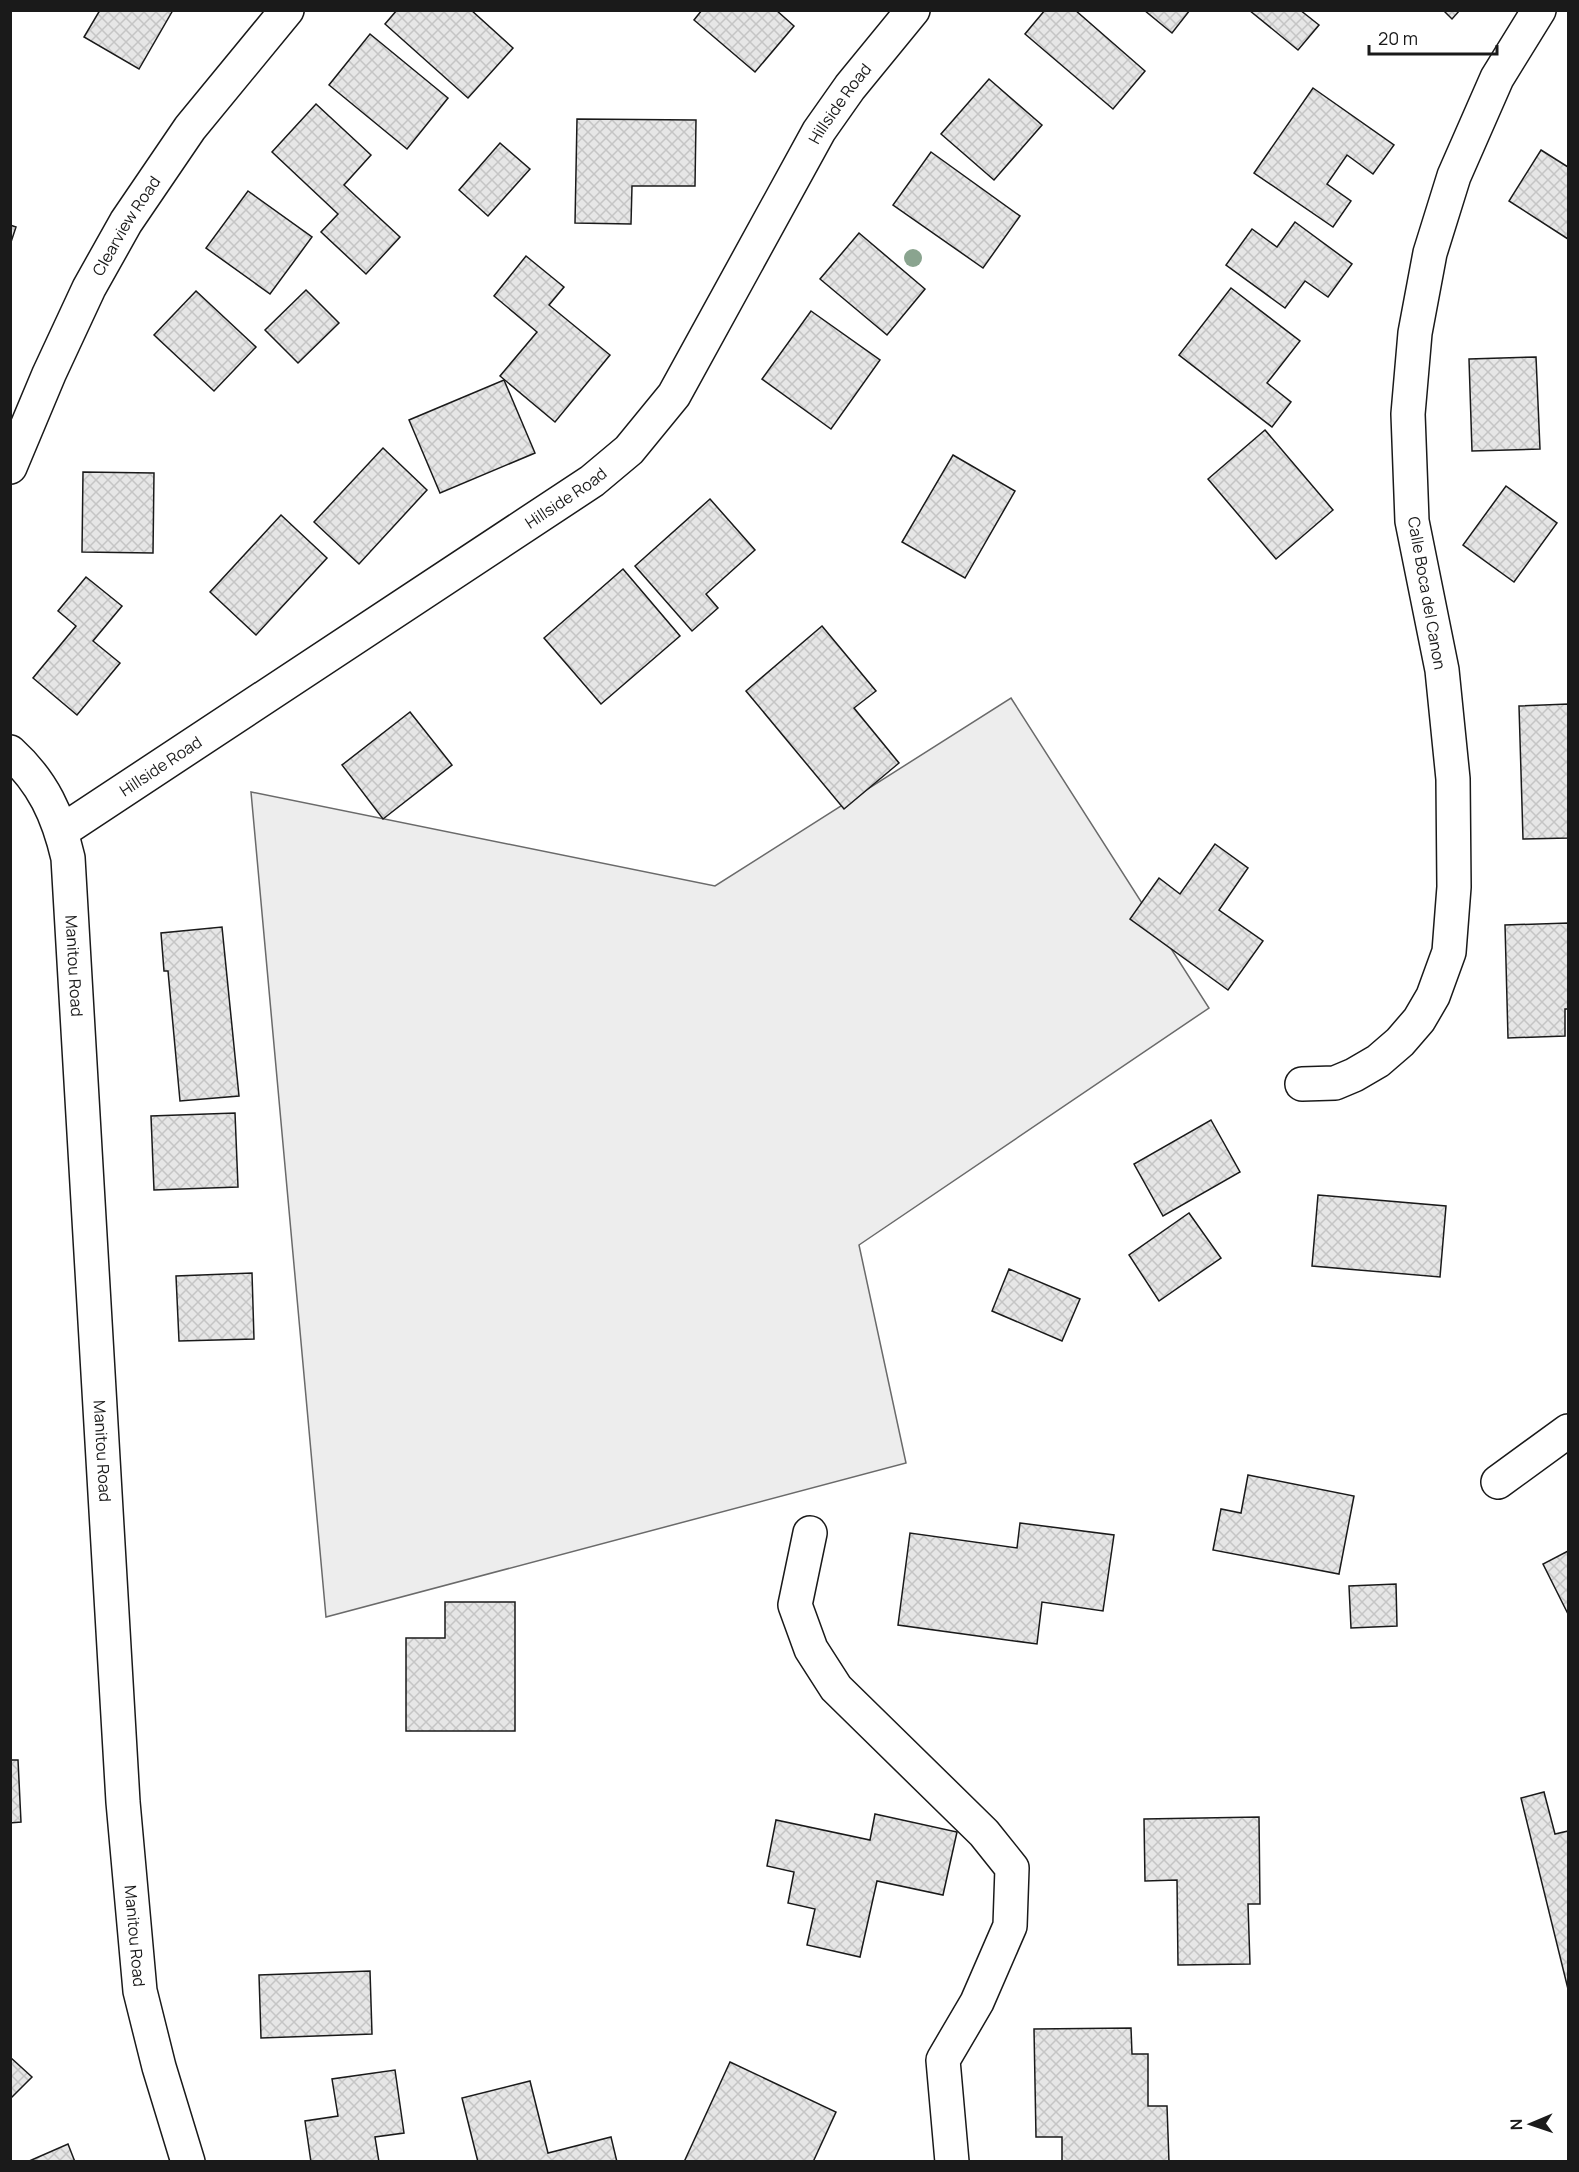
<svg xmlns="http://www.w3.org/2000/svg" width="1579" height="2172" font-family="Manrope,sans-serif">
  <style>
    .built { fill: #ededed; stroke: #6a6a6a; stroke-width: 1.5 }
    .building { fill: url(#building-cross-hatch); stroke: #1a1a1a; stroke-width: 1.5 }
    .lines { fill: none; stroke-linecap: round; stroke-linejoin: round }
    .minor-casing { stroke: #1a1a1a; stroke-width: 36 }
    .minor { stroke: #fff; stroke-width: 33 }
    .tree { fill: #8aa48f }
    .labels { text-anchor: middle; stroke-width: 4.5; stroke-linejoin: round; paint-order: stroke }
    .street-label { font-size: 16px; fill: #1a1a1a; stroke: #fff }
  </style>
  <defs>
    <pattern id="building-cross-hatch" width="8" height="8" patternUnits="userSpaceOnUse" patternTransform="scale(1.5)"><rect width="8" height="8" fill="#e6e6e6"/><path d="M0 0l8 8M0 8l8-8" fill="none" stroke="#c5c5c5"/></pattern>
  </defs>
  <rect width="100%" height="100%" fill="#fff"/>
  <polygon class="built" points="1011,698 1209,1008 859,1245 906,1463 326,1617 251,792 715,886"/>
  <g class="building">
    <polygon points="100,10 173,10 139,69 84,37"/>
    <polygon points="397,10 471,10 513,48 468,98 385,24"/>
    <polygon points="702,10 776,10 794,26 755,72 694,20"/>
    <polygon points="1045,10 1075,10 1145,71 1113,109 1025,34"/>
    <polygon points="1144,10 1190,10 1172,33"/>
    <polygon points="1249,10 1300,10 1319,25 1298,50"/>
    <polygon points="1443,10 1460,10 1452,19"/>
    <polygon points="370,34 448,98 407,149 329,85"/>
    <polygon points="989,79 1042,125 994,180 941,134"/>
    <polygon points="1313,88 1394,145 1373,174 1347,155 1327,184 1351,201 1333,227 1254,173"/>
    <polygon points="316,104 371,155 344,185 400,237 366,274 321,232 338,214 272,152"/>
    <polygon points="577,119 696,120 695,186 632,186 631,224 575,223"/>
    <polygon points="500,143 530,169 488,216 459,190"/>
    <polygon points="1541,150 1568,167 1568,239 1509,201"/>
    <polygon points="931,152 1020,216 983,268 893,205"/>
    <polygon points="248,191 312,237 270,294 206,248"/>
    <polygon points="1295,222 1352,264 1328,297 1305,281 1285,308 1226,265 1252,229 1277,247"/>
    <polygon points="10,225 16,227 10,245"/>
    <polygon points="859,233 925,289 887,335 820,279"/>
    <polygon points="526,256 564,287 549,305 610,355 555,422 500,376 537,332 494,296"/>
    <polygon points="1231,288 1300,341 1267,383 1291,402 1272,427 1179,355"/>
    <polygon points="306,290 339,323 298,363 265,330"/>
    <polygon points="196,291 256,347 214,391 154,335"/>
    <polygon points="811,311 880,360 831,429 762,379"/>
    <polygon points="1536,357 1540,449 1472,451 1469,359"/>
    <polygon points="504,380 535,453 440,493 409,420"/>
    <polygon points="1265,430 1333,510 1276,559 1208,479"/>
    <polygon points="383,448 427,490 359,564 314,522"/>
    <polygon points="953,455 1015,491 965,578 902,542"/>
    <polygon points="83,472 154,473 153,553 82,552"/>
    <polygon points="1506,486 1557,523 1514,582 1463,545"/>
    <polygon points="710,499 755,550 706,594 718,608 692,631 635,566"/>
    <polygon points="281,515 327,558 256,635 210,592"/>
    <polygon points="623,569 680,636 601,704 544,638"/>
    <polygon points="86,577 122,606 93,641 120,663 77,715 33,678 76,626 58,611"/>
    <polygon points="822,626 876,691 854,708 899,763 844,809 746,691"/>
    <polygon points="1568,704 1568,838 1523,839 1519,706"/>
    <polygon points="410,712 452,765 383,819 342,765"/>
    <polygon points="1215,844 1248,868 1219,910 1263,941 1228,990 1130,919 1159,878 1180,894"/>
    <polygon points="1568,923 1568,1009 1565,1009 1565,1036 1508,1038 1505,925"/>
    <polygon points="222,927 239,1096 180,1101 168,971 164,971 161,933"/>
    <polygon points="235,1113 238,1187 154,1190 151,1116"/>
    <polygon points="1211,1120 1240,1172 1163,1216 1134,1164"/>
    <polygon points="1318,1195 1446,1206 1440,1277 1312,1266"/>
    <polygon points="1189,1213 1221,1258 1159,1301 1129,1255"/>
    <polygon points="1009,1269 1080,1299 1062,1341 992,1311"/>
    <polygon points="252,1273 254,1339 179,1341 176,1276"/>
    <polygon points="1248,1475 1354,1496 1339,1574 1213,1550 1221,1509 1241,1513"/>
    <polygon points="1020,1523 1114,1535 1103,1611 1042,1602 1037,1644 898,1625 910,1533 1017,1548"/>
    <polygon points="1568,1551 1568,1614 1543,1564"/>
    <polygon points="1396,1584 1397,1626 1351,1628 1349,1586"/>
    <polygon points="445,1602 515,1602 515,1731 406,1731 406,1638 445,1638"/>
    <polygon points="10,1760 18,1760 21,1822 10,1823"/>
    <polygon points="1544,1792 1555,1834 1568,1831 1568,1989 1521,1798"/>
    <polygon points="875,1814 957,1832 943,1895 877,1881 860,1957 807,1945 815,1909 788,1903 794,1872 767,1866 776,1820 870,1840"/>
    <polygon points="1259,1817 1260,1904 1248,1904 1250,1964 1178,1965 1177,1880 1145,1881 1144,1819"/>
    <polygon points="370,1971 372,2034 261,2038 259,1975"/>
    <polygon points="1131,2028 1132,2054 1148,2054 1148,2106 1167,2106 1169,2162 1062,2162 1062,2137 1036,2137 1034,2029"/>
    <polygon points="10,2057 32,2077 10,2099"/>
    <polygon points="730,2062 836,2112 813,2162 684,2162"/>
    <polygon points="395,2070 404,2133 375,2137 379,2162 311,2162 305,2121 338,2116 332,2079"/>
    <polygon points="530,2081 548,2153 611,2137 617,2162 478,2162 462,2098"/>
    <polygon points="68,2144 75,2162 27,2162"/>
  </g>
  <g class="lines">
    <g class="minor-casing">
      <g id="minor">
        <path id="s1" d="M 10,467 L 49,374 L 89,288 L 126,222 L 190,128 L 287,10"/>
        <path id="s2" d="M 10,752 C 43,782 58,815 68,858 L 123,1802 L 140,1991 L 159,2067 L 188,2162"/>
        <path id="s3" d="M 62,831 L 592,481 L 629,450 L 674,395 L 819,131 L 850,87 L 913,10"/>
        <polyline points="1302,1084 1335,1083 1354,1075 1378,1061 1400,1042 1419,1020 1433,996 1449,952 1454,887 1453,779 1442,670 1412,521 1408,414 1415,333 1430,253 1454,176 1497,78 1539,10"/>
        <polyline points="1498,1482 1568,1431"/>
        <polyline points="810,1533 795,1605 811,1649 836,1688 984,1833 1012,1868 1010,1926 977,2002 943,2060 952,2162"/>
      </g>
    </g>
    <use href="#minor" class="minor"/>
  </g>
  <circle class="tree" cx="913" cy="258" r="9"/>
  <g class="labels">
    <g class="street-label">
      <text dy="6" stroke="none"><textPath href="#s3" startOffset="1090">Hillside Road</textPath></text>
      <text dy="6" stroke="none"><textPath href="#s1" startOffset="268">Clearview Road</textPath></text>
      <text dy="6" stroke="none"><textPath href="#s3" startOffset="604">Hillside Road</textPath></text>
      <text transform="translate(1427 593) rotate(80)" y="6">Calle Boca del Canon</text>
      <text dy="6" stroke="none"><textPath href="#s3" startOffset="118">Hillside Road</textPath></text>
      <text dy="6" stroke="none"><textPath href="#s2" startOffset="231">Manitou Road</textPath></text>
      <text dy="6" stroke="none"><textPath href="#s2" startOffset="717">Manitou Road</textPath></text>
      <text dy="6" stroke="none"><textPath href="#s2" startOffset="1203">Manitou Road</textPath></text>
    </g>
  </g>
  <rect width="1579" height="2172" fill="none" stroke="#1a1a1a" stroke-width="24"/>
  <g transform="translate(1531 2124) rotate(268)" stroke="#ffffff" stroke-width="4.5" paint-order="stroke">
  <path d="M0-4.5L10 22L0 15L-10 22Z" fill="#1a1a1a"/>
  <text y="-9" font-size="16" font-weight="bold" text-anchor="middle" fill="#1a1a1a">N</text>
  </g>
  <path d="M1369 45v9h128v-9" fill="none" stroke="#1a1a1a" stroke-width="3"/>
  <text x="1378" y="45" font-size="18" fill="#1a1a1a" stroke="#ffffff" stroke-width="4.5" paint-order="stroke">20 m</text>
</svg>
